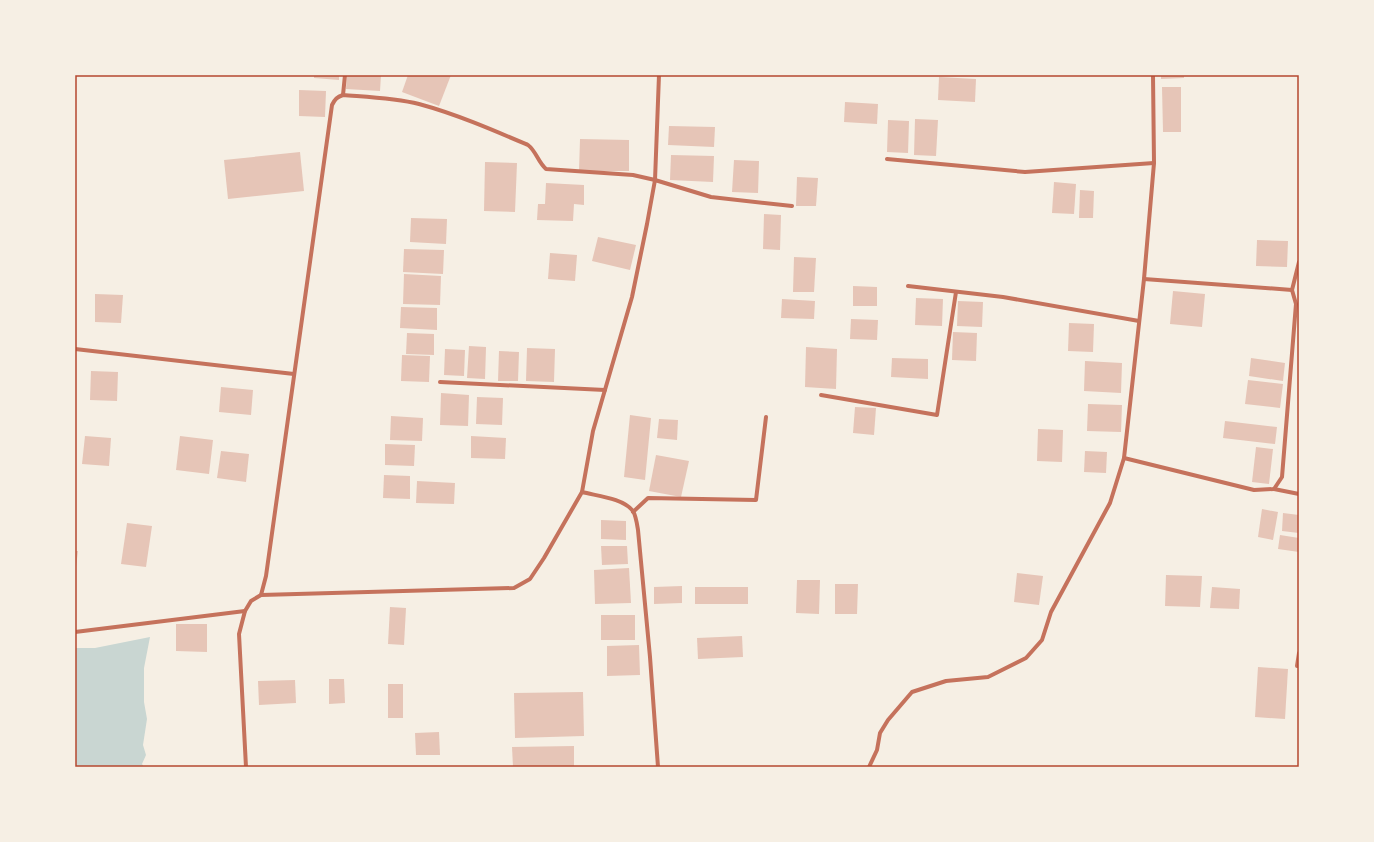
<svg xmlns="http://www.w3.org/2000/svg" width="1374" height="842" font-family="Helvetica,sans-serif">
  <style>
    .water { fill: #c9d6d2 }
    .building { fill: #e6c5b7 }
    .lines { fill: none; stroke-linecap: round; stroke-linejoin: round }
    .minor { stroke: #c5725c; stroke-width: 4 }
    .neatline { fill: none; stroke: #b5482f; stroke-width: 1.5 }
  </style>
  <rect width="100%" height="100%" fill="#f6efe4"/>
  <polygon class="water" points="150,637 144,668 144,702 147,719 143,745 146,755 142,764 144,767 75,767 75,648 95,648"/>
  <g class="building">
    <polygon points="314,75 339,75 339,80 314,78"/>
    <polygon points="347,75 381,75 380,91 346,89"/>
    <polygon points="408,75 451,75 439,106 402,92"/>
    <polygon points="1161,75 1184,75 1184,78 1161,79"/>
    <polygon points="939,77 976,79 975,102 938,100"/>
    <polygon points="1162,87 1181,87 1181,132 1163,132"/>
    <polygon points="299,90 326,91 325,117 299,116"/>
    <polygon points="845,102 878,104 877,124 844,122"/>
    <polygon points="915,119 938,120 936,156 914,155"/>
    <polygon points="888,120 909,121 908,153 887,152"/>
    <polygon points="669,126 715,127 714,147 668,145"/>
    <polygon points="580,139 629,140 629,171 579,171"/>
    <polygon points="300,152 304,191 228,199 224,160"/>
    <polygon points="671,155 714,156 713,182 670,180"/>
    <polygon points="734,160 759,161 758,193 732,192"/>
    <polygon points="485,162 517,163 515,212 484,211"/>
    <polygon points="797,177 818,178 816,206 796,206"/>
    <polygon points="1054,182 1076,184 1074,214 1052,213"/>
    <polygon points="546,183 584,185 584,205 574,204 573,221 537,220 538,204 545,204"/>
    <polygon points="1080,190 1094,191 1093,218 1079,218"/>
    <polygon points="764,214 781,215 780,250 763,249"/>
    <polygon points="411,218 447,219 446,244 410,242"/>
    <polygon points="598,237 636,245 630,270 592,261"/>
    <polygon points="1257,240 1288,241 1287,267 1256,266"/>
    <polygon points="404,249 444,250 443,274 403,272"/>
    <polygon points="550,253 577,255 575,281 548,279"/>
    <polygon points="794,257 816,258 814,292 793,292"/>
    <polygon points="404,274 441,276 440,305 403,304"/>
    <polygon points="853,286 877,287 877,306 853,306"/>
    <polygon points="1173,291 1205,294 1202,327 1170,324"/>
    <polygon points="95,294 123,295 121,323 95,322"/>
    <polygon points="916,298 943,299 942,326 915,325"/>
    <polygon points="782,299 815,301 814,319 781,318"/>
    <polygon points="958,301 983,302 982,327 957,326"/>
    <polygon points="401,307 437,308 437,330 400,328"/>
    <polygon points="851,319 878,320 877,340 850,339"/>
    <polygon points="1069,323 1094,324 1093,352 1068,351"/>
    <polygon points="953,332 977,333 976,361 952,360"/>
    <polygon points="407,333 434,334 434,355 406,354"/>
    <polygon points="469,346 486,347 485,379 467,378"/>
    <polygon points="806,347 837,349 836,389 805,387"/>
    <polygon points="527,348 555,349 554,382 526,381"/>
    <polygon points="445,349 465,350 464,376 444,375"/>
    <polygon points="499,351 519,352 518,381 498,381"/>
    <polygon points="402,355 430,356 429,382 401,381"/>
    <polygon points="892,358 928,359 928,379 891,377"/>
    <polygon points="1251,358 1285,363 1283,381 1249,376"/>
    <polygon points="1085,361 1122,363 1121,393 1084,391"/>
    <polygon points="91,371 118,372 117,401 90,400"/>
    <polygon points="1248,380 1283,384 1280,408 1245,404"/>
    <polygon points="221,387 253,390 251,415 219,412"/>
    <polygon points="441,393 469,395 468,426 440,425"/>
    <polygon points="477,397 503,398 502,425 476,424"/>
    <polygon points="1088,404 1122,405 1121,432 1087,431"/>
    <polygon points="855,407 876,408 874,435 853,433"/>
    <polygon points="630,415 651,418 645,480 624,477"/>
    <polygon points="391,416 423,418 422,441 390,440"/>
    <polygon points="659,419 678,420 677,440 657,438"/>
    <polygon points="1225,421 1277,427 1275,444 1223,438"/>
    <polygon points="1038,429 1063,430 1062,462 1037,461"/>
    <polygon points="85,436 111,438 109,466 82,464"/>
    <polygon points="180,436 213,440 209,474 176,470"/>
    <polygon points="471,436 506,438 505,459 471,458"/>
    <polygon points="385,444 415,445 414,466 385,465"/>
    <polygon points="1256,447 1273,449 1269,484 1252,482"/>
    <polygon points="221,451 249,454 246,482 217,478"/>
    <polygon points="1085,451 1107,452 1106,473 1084,472"/>
    <polygon points="656,455 689,461 681,497 649,491"/>
    <polygon points="384,475 410,476 410,499 383,498"/>
    <polygon points="417,481 455,483 454,504 416,503"/>
    <polygon points="1262,509 1278,512 1273,540 1258,537"/>
    <polygon points="1283,513 1299,515 1299,533 1282,531"/>
    <polygon points="601,520 626,521 626,540 601,539"/>
    <polygon points="127,523 152,526 146,567 121,564"/>
    <polygon points="1280,535 1299,538 1299,552 1278,549"/>
    <polygon points="601,546 627,546 628,564 602,565"/>
    <polygon points="75,551 78,551 76,567 75,567"/>
    <polygon points="629,568 631,603 595,604 594,570"/>
    <polygon points="1017,573 1043,576 1039,605 1014,602"/>
    <polygon points="1166,575 1202,576 1200,607 1165,606"/>
    <polygon points="797,580 820,580 819,614 796,613"/>
    <polygon points="835,584 858,584 857,614 835,614"/>
    <polygon points="682,586 682,603 654,604 654,587"/>
    <rect x="695" y="587" width="53" height="17"/>
    <polygon points="1212,587 1240,589 1239,609 1210,608"/>
    <polygon points="390,607 406,608 404,645 388,644"/>
    <rect x="601" y="615" width="34" height="25"/>
    <polygon points="176,624 207,624 207,652 176,651"/>
    <polygon points="742,636 743,657 698,659 697,638"/>
    <polygon points="639,645 640,675 607,676 607,646"/>
    <polygon points="1258,667 1288,669 1285,719 1255,717"/>
    <polygon points="329,679 344,679 345,703 329,704"/>
    <polygon points="295,680 296,703 259,705 258,681"/>
    <rect x="388" y="684" width="15" height="34"/>
    <polygon points="583,692 584,736 515,738 514,693"/>
    <polygon points="439,732 440,755 416,755 415,733"/>
    <polygon points="574,746 574,767 513,767 512,747"/>
  </g>
  <g class="lines">
    <g class="minor">
      <polyline points="343,95 345,75"/>
      <polyline points="887,159 1025,172 1154,163"/>
      <polyline points="1144,279 1292,290"/>
      <polyline points="908,286 1003,297 1139,321"/>
      <polyline points="75,349 294,374"/>
      <polyline points="440,382 605,390"/>
      <polyline points="821,395 937,415 956,292"/>
      <polyline points="1124,458 1254,490 1274,489 1282,477 1296,304 1292,290 1299,262"/>
      <polyline points="1274,489 1299,494"/>
      <polyline points="582,492 593,431 632,297 647,224 655,180 711,197 792,206"/>
      <polyline points="633,512 648,498 756,500 766,417"/>
      <path d="M 261,595 L 514,588 L 530,579 L 544,558 L 582,492 C 597,496 623,498 633,511 C 636,516 637,524 638,530 L 650,657 L 658,767"/>
      <polyline points="75,632 245,611"/>
      <polyline points="1297,666 1299,653"/>
      <path d="M 246,767 L 239,634 L 245,611 L 251,601 L 261,595 L 266,576 L 332,105 C 335,99 337,97 343,95 C 368,97 395,98 419,104 C 456,114 493,130 528,145 C 536,151 538,162 546,169 L 633,175 L 655,180 L 659,75"/>
      <polyline points="869,767 877,750 880,733 888,720 912,692 946,681 988,677 1026,658 1042,640 1051,612 1110,503 1124,458 1144,279 1154,163 1153,75"/>
    </g>
  </g>
  <rect width="1374" height="842" fill="none" stroke="#f6efe4" stroke-width="152"/>
  <rect x="76" y="76" width="1222" height="690" class="neatline"/>
</svg>
